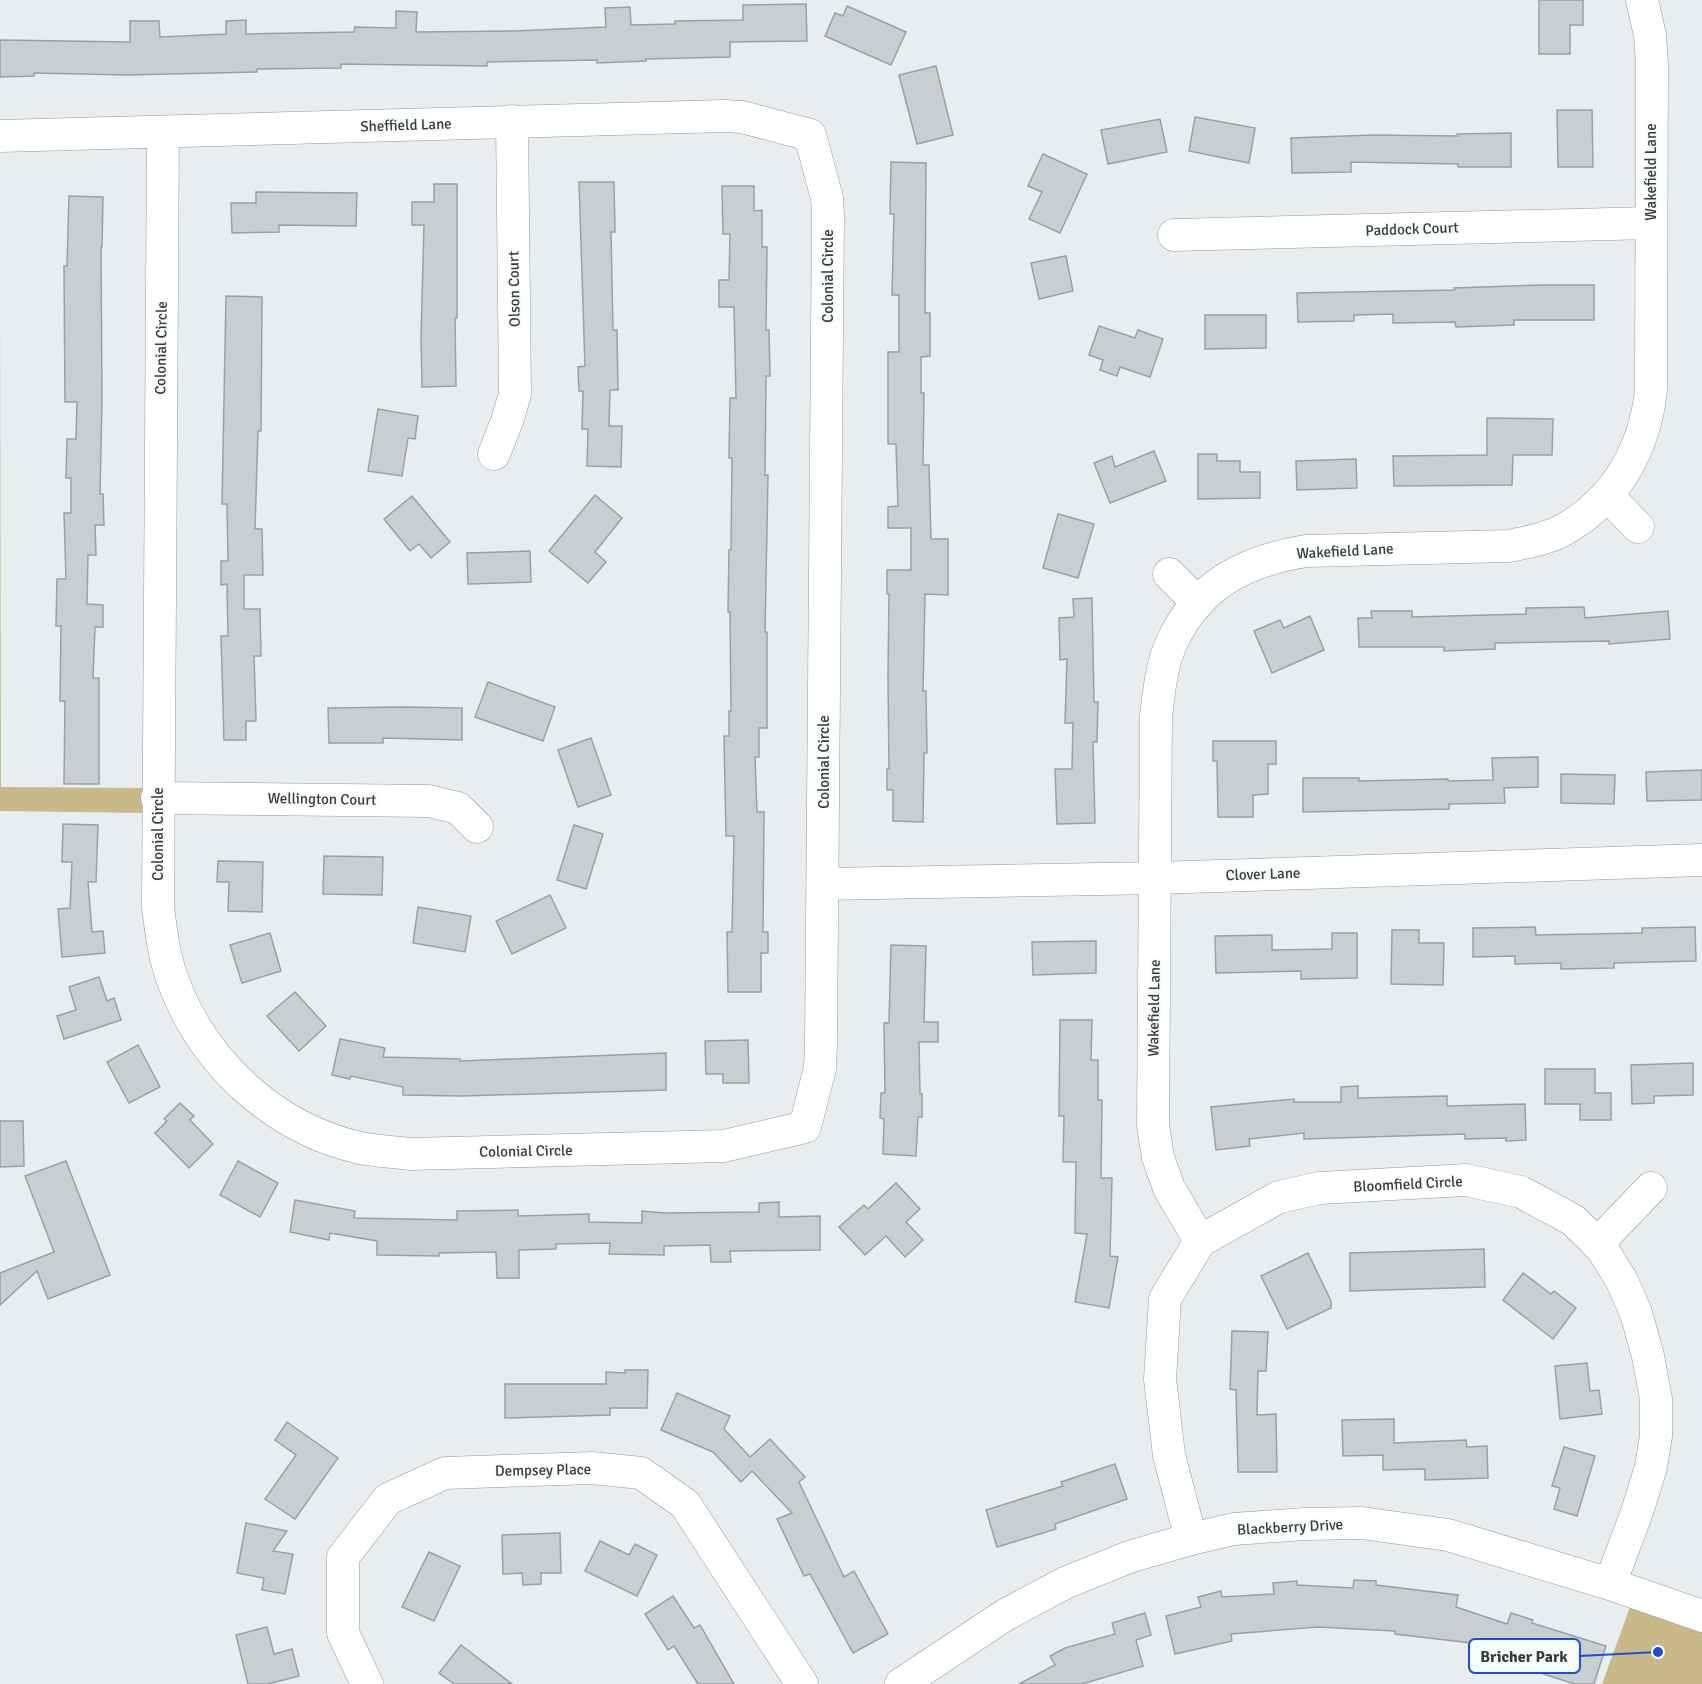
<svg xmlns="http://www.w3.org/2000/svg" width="1702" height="1684" font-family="Signika,sans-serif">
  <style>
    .green { fill: #c9b989 }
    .building { fill: #c9ced0; stroke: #9ba1a2; stroke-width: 1.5 }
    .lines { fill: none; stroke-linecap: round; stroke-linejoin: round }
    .minor-casing { stroke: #94999a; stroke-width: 33 }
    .minor { stroke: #fff; stroke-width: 32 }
    .labels { text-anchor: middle; stroke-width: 4.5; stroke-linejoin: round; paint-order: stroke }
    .street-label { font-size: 15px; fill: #383a3b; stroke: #f6fbfc }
    .leader { fill: none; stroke: #1d4ed8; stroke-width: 2 }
    .callout-dot { fill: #1d4ed8; stroke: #f6fbfc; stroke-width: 2 }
    .callout { fill: #f6fbfc; stroke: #1d4ed8; stroke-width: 2 }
    .callout-label { font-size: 16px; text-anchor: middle; font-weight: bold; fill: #383a3b }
  </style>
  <rect width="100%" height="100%" fill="#e8eeef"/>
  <g class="green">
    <polygon points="0,291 1,787 146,788 147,813 0,811"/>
    <polygon points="1633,1599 1702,1620 1702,1684 1602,1684"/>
  </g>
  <g class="building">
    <polygon points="1539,0 1583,0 1583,25 1570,25 1570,54 1539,54"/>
    <polygon points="806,4 807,41 730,42 730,57 646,59 646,61 597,63 597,60 487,62 487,66 341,64 341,68 257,69 257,72 128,75 34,73 34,76 0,77 0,40 130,42 130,21 159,21 160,37 226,34 226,21 246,20 246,34 354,32 355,27 396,28 396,11 417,12 416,32 515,31 606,27 605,8 630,7 631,25 675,24 675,21 743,20 743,5"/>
    <polygon points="847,6 906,32 891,65 825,36 835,13 843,16"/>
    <polygon points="936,66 953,135 917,144 899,75"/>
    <polygon points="1557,110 1592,110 1593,167 1558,167"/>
    <polygon points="1195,117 1255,128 1249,163 1189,151"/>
    <polygon points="1160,119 1167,152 1108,164 1101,130"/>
    <polygon points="1511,133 1511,167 1458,167 1458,164 1351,162 1351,172 1292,173 1291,138 1373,135 1458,136 1457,134"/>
    <polygon points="1043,154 1087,174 1060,233 1029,219 1042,192 1028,186"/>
    <polygon points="891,162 926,163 925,313 930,313 930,356 921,357 921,393 924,393 923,465 929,465 931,539 948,539 948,595 925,594 923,691 926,691 927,753 924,753 923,822 893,821 893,790 887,790 887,769 889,769 888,677 889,594 887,594 887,570 911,570 911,528 888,528 888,507 898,506 896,444 888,444 888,352 899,352 899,295 892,295 894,214 890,214"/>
    <polygon points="579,182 614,182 615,232 611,232 613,330 617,330 618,390 610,390 609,426 622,426 621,467 587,466 588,429 582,429 583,391 579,391 578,367 585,366"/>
    <polygon points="434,184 457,184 457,318 455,318 456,386 422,387 421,337 424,225 412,225 412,202 434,202"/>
    <polygon points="722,186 754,186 754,211 762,210 762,247 767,247 766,330 769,330 770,376 766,376 765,475 768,475 765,632 767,632 767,728 759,728 759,757 755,757 757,812 764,812 763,932 768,932 768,953 761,953 761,992 728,992 727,932 732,932 734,836 726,836 724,736 729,736 729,711 731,711 730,612 728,612 729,550 731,550 732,458 729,458 730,398 736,398 734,307 719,307 719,280 729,280 730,234 723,234"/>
    <polygon points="256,192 357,193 356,226 279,225 279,232 232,233 231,203 256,203"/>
    <polygon points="69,196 103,197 102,247 101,247 102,401 100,494 103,494 104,525 95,525 96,555 88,555 87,604 103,605 103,627 95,627 93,678 99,678 99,784 64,784 65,701 60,701 61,626 56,626 57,579 66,579 64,513 71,513 71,478 66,478 67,439 76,439 77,402 65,402 64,266 67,266"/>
    <polygon points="1066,256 1073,291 1039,299 1031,263"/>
    <polygon points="1542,285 1594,285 1594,320 1514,320 1514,325 1456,327 1455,322 1393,323 1393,314 1354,315 1354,321 1298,322 1297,293 1455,290 1454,288"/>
    <polygon points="226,296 262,297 261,431 258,431 255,529 262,529 263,575 244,575 244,609 260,609 261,656 254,656 256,721 246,721 246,740 224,740 221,636 228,636 227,584 221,585 221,561 228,561 227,504 222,504"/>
    <polygon points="1205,315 1266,315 1266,348 1205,349"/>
    <polygon points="1099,326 1135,338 1138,330 1163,339 1150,377 1120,367 1117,376 1100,370 1103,360 1089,355"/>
    <polygon points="378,409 418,416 415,439 408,438 402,476 368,471"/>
    <polygon points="1487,418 1553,419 1552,455 1513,455 1512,485 1394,486 1393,456 1487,455"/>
    <polygon points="1154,451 1166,481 1110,503 1094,463 1112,456 1115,467"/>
    <polygon points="1198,454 1217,454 1217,461 1240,461 1240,472 1260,472 1260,498 1198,499"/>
    <polygon points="1356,459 1357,488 1297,490 1296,461"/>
    <polygon points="595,495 622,518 595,552 606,562 588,583 549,551"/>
    <polygon points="412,496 450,542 431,558 419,544 410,551 384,519"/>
    <polygon points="1058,514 1094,524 1078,578 1043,568"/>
    <polygon points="530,551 531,582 468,584 467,553"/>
    <polygon points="1092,598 1094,702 1098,702 1097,742 1093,742 1095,823 1057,824 1055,769 1072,769 1073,723 1065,723 1067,659 1060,660 1059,618 1074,617 1073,599"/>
    <polygon points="1584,607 1585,618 1668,611 1670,639 1609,644 1609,641 1495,643 1495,649 1444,651 1444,647 1359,647 1358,618 1372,618 1371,611 1412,611 1412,617 1526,614 1526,608"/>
    <polygon points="1310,616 1324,650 1272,673 1254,631 1280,620 1284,628"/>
    <polygon points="488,682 555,707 543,741 475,717"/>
    <polygon points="402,707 462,708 462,740 383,738 383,743 329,743 328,708"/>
    <polygon points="591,738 611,795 578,807 558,750"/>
    <polygon points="1213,741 1276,741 1276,764 1268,764 1268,794 1253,795 1253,817 1218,817 1217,761 1213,761"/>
    <polygon points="1538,757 1538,787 1504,788 1505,803 1449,804 1449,809 1303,812 1303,778 1359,778 1359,781 1448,779 1448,781 1493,780 1492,758"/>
    <polygon points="1702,770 1702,800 1647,801 1646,772"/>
    <polygon points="1561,774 1615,775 1614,804 1561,803"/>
    <polygon points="63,824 98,825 96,882 88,882 92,932 103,931 105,953 62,957 58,909 70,908 72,862 62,862"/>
    <polygon points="574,825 603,834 586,889 557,880"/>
    <polygon points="324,856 383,857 382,895 323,894"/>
    <polygon points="218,861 263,862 262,912 228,911 229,882 217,882"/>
    <polygon points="550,895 566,928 512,954 496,921"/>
    <polygon points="418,907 471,916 465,952 413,943"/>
    <polygon points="1535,927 1536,935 1642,933 1642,928 1695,927 1696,961 1614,963 1614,968 1561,969 1561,963 1515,964 1515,956 1473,957 1473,928"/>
    <polygon points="1392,930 1419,930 1419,943 1444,943 1443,985 1391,984"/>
    <polygon points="270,933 281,971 242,983 230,945"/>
    <polygon points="1332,933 1357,933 1357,978 1301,979 1301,971 1216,973 1215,936 1272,935 1272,950 1332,949"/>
    <polygon points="1096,941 1096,973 1033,975 1032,942"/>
    <polygon points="891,945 926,946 924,1022 938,1022 938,1042 919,1042 920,1094 922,1094 922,1117 918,1117 916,1156 883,1154 884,1119 880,1118 881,1093 885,1093 884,1023 889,1023"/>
    <polygon points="99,977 107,1001 114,998 121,1020 64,1039 57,1016 76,1010 69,987"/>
    <polygon points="295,992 326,1026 299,1051 267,1016"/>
    <polygon points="1060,1020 1092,1020 1091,1060 1098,1060 1098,1100 1102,1100 1101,1178 1112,1178 1110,1256 1118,1257 1109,1308 1075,1302 1087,1234 1075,1233 1076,1162 1063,1162 1064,1116 1059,1116"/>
    <polygon points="340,1039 385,1048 383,1057 460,1059 460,1061 666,1053 666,1090 462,1096 403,1095 403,1087 351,1076 350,1079 332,1075"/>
    <polygon points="748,1040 749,1083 723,1083 723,1074 706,1074 705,1041"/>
    <polygon points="138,1045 160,1087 129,1103 107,1062"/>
    <polygon points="1693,1063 1693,1095 1654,1096 1654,1103 1632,1104 1631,1065"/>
    <polygon points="1545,1069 1595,1069 1595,1093 1611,1093 1611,1120 1580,1120 1580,1104 1545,1104"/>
    <polygon points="1358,1086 1358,1098 1447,1096 1447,1106 1525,1104 1526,1140 1506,1141 1506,1138 1465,1139 1465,1134 1304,1139 1304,1133 1249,1139 1250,1146 1216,1150 1211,1107 1294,1099 1294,1102 1341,1102 1341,1087"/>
    <polygon points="180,1103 194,1116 190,1120 213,1144 189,1168 155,1133 167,1121 164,1119"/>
    <polygon points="0,1121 23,1121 24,1166 0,1167"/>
    <polygon points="66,1161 110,1275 48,1299 37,1271 0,1305 0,1273 54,1252 25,1176"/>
    <polygon points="238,1161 278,1183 260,1217 220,1195"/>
    <polygon points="896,1183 920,1209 906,1222 923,1240 905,1257 886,1236 865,1255 839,1227 864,1205 868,1209"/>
    <polygon points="295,1200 355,1211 354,1218 457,1220 457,1211 518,1210 518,1216 589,1214 589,1222 642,1223 642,1211 665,1213 759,1212 759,1203 779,1202 779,1217 820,1216 820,1250 730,1251 731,1262 711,1262 710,1245 664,1246 664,1255 609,1254 610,1243 556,1244 556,1249 519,1250 519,1278 497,1278 496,1252 439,1253 439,1256 377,1255 377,1241 330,1233 329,1240 290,1232"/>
    <polygon points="1484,1249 1485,1287 1350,1291 1350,1253"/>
    <polygon points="1308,1253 1331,1301 1331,1308 1287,1329 1261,1276"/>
    <polygon points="1523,1273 1551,1294 1554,1291 1576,1308 1553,1339 1503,1300"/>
    <polygon points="1232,1331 1268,1332 1266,1371 1258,1371 1257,1415 1276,1414 1277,1472 1238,1472 1236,1390 1230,1389"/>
    <polygon points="1587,1363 1590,1391 1599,1390 1602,1414 1560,1419 1555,1366"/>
    <polygon points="625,1370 648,1370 647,1408 610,1408 610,1415 505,1418 505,1384 606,1384 606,1372 625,1373"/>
    <polygon points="677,1393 730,1416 724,1429 750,1457 770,1439 805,1477 799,1482 844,1577 854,1571 888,1634 853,1653 810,1574 804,1576 777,1519 792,1513 752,1471 741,1482 713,1452 661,1430"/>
    <polygon points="1394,1419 1394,1443 1466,1440 1467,1447 1487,1446 1488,1478 1425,1480 1425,1469 1383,1470 1383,1455 1343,1456 1342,1420"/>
    <polygon points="287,1422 338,1458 295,1519 265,1499 296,1455 275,1440"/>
    <polygon points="1564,1447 1595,1456 1577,1516 1554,1509 1560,1488 1552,1486"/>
    <polygon points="1115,1464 1127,1499 1055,1524 1056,1529 997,1547 986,1510 1063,1486 1061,1482"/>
    <polygon points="246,1523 287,1531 273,1551 293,1554 285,1594 262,1590 264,1578 237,1573"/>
    <polygon points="560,1533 561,1573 541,1573 541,1584 523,1585 522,1573 503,1574 502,1535"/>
    <polygon points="600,1541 629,1555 635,1544 657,1555 637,1596 585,1571"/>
    <polygon points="429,1552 460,1566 434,1621 402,1607"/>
    <polygon points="1354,1580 1376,1581 1376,1585 1458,1595 1456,1607 1507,1624 1511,1613 1533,1620 1532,1623 1606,1646 1594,1684 1575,1684 1537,1672 1469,1648 1471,1643 1395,1634 1395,1631 1318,1627 1231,1634 1232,1641 1175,1654 1166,1616 1201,1607 1198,1597 1221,1591 1222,1597 1274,1594 1273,1583 1297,1581 1297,1585 1353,1588"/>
    <polygon points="673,1596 694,1628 700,1625 734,1684 698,1684 674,1646 668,1650 645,1614"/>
    <polygon points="1145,1613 1151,1635 1136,1640 1143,1666 1082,1684 1019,1684 1055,1665 1050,1656 1065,1648 1115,1634 1112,1623"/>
    <polygon points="267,1627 274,1654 292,1649 299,1676 268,1684 248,1684 236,1635"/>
    <polygon points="461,1645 512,1684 454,1684 439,1673"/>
  </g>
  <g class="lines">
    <g class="minor-casing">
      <g id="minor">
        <path d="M 0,136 L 724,116 L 742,117 L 810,135 L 827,198 L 828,215 L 821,1043 L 820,1068 L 805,1127 L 724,1146 L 410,1154 C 394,1152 376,1151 360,1148 C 273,1128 202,1062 172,978 C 164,956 161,931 158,907 L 163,132"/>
        <polyline points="1174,235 1650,223"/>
        <polyline points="494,454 507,421 515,394 512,121"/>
        <polyline points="1608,496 1638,527"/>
        <polyline points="1169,574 1198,603"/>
        <polyline points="157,798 429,801 458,808 477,827"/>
        <polyline points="823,884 1156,878 1702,860"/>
        <path d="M 1200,1241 L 1169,1188 L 1158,1157 L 1153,1126 L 1156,717 C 1159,692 1161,667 1171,644 C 1198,584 1245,561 1306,551 L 1509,546 C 1527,542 1547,539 1563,530 C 1616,501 1645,448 1651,390 L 1652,64 L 1650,35 L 1642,0"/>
        <polyline points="1597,1244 1651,1188"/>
        <polyline points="1191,1539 1169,1455 1160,1379 1165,1299 1200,1241 1279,1197 1320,1188 1466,1180 1521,1192 1573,1220 1601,1247 1622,1281 1636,1313 1648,1356 1656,1399 1656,1436 1651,1467 1637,1512 1610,1584"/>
        <polyline points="367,1684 343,1633 343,1557 388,1499 445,1473 592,1468 641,1473 685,1504 802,1684"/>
        <polyline points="901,1684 1005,1615 1065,1583 1129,1557 1191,1539 1234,1529 1305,1524 1362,1523 1448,1535 1610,1584 1702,1616"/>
      </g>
    </g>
    <use href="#minor" class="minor"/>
  </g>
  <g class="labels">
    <g class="street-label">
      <text transform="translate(406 125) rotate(-2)" y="5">Sheffield Lane</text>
      <text transform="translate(1651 172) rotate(-90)" y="5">Wakefield Lane</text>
      <text transform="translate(1412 229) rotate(-2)" y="5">Paddock Court</text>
      <text transform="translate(828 276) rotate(-90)" y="5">Colonial Circle</text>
      <text transform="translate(514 289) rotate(-91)" y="5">Olson Court</text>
      <text transform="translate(161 348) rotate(-89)" y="5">Colonial Circle</text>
      <text transform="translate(1345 551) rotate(-3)" y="5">Wakefield Lane</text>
      <text transform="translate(824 762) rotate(-90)" y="5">Colonial Circle</text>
      <text transform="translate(322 799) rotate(1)" y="5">Wellington Court</text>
      <text transform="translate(158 834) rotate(-90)" y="5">Colonial Circle</text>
      <text transform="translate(1263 874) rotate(-2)" y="5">Clover Lane</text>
      <text transform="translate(1154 1008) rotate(-89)" y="5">Wakefield Lane</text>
      <text transform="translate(526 1151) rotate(-1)" y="5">Colonial Circle</text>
      <text transform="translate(1408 1184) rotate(-3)" y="5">Bloomfield Circle</text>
      <text transform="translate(543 1470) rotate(-1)" y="5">Dempsey Place</text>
      <text transform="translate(1290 1527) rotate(-3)" y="5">Blackberry Drive</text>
    </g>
  </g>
  <path class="leader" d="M1658 1652L1580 1656"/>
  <circle class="callout-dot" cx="1658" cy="1652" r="6"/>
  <rect class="callout" x="1469" y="1639" width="111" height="34" rx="6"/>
  <g class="callout-label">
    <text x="1524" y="1662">Bricher Park</text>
  </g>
</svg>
